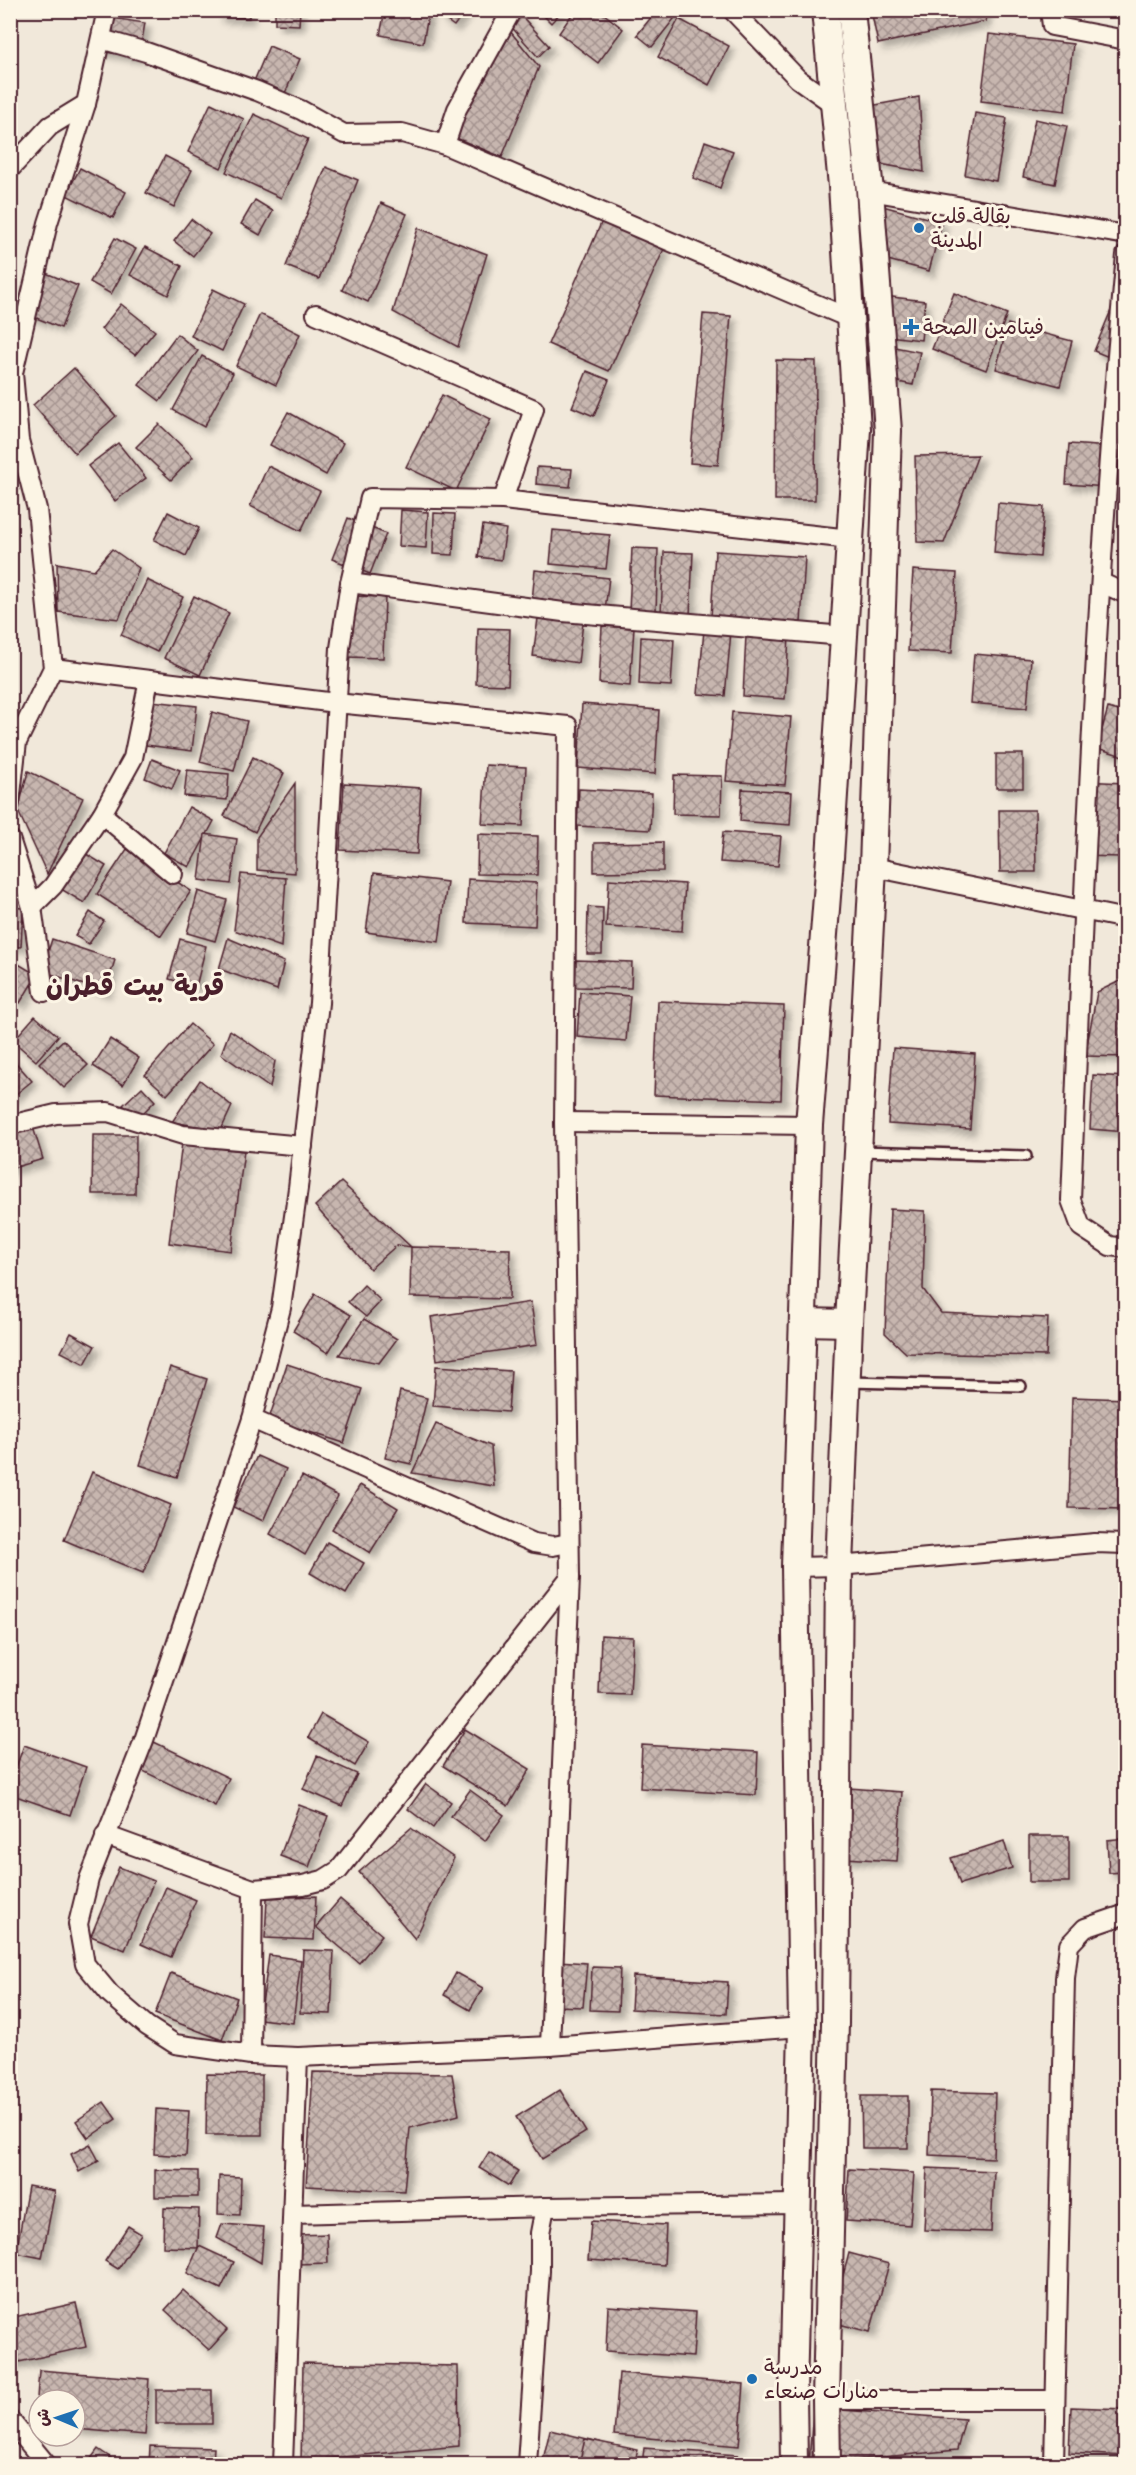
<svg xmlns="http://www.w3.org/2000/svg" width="1136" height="2475" font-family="Mali,'Playpen Sans Arabic',sans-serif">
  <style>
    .building { fill: url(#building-cross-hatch); stroke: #4a1f2b; stroke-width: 1.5; filter: url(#shadow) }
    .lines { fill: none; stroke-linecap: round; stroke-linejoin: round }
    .lane-casing { stroke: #4a1f2b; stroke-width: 14 }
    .street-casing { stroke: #4a1f2b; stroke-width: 22 }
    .secondary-casing { stroke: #4a1f2b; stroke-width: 30 }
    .lane { stroke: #fcf5e5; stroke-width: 9 }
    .street { stroke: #fcf5e5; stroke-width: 18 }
    .secondary { stroke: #fcf5e5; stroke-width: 26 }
    .poi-dot { fill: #1f6fb2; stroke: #fcf5e5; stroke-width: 2 }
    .labels { text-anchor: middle; stroke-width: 6; stroke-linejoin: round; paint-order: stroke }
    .poi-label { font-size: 21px; fill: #4a1f2b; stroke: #fcf5e5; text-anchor: start }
    .district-label { font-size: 27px; font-weight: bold; fill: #4a1f2b; stroke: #fcf5e5 }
  </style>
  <defs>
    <pattern id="building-cross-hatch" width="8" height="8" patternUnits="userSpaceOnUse" patternTransform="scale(1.5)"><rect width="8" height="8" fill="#c7b6af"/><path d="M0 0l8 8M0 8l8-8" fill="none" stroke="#a4938f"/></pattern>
    <filter id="shadow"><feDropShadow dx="5.5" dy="5.5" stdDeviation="3" flood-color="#0004"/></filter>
  </defs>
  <rect width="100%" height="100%" fill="#f1e8da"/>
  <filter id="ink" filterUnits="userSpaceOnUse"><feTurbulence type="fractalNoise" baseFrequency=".0167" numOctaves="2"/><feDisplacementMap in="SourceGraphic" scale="12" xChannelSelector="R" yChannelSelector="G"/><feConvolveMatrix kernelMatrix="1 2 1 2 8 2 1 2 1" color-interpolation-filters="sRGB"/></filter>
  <g filter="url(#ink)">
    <g class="building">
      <polygon points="218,10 249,10 249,18 218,17"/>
      <polygon points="275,10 300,10 299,25 275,24"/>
      <polygon points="385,10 429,10 423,43 380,35"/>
      <polygon points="442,10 466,10 454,26 439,15"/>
      <polygon points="538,10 563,10 551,23"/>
      <polygon points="575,10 599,10 623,29 598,63 559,33"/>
      <polygon points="657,10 681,10 652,47 637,35"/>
      <polygon points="871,10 984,10 986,21 878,44"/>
      <polygon points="519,13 549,46 538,57 508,23"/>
      <polygon points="100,16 145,23 139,58 94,50"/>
      <polygon points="679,19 729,46 709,85 658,57"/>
      <polygon points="510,31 539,67 502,157 444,133"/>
      <polygon points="989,34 1073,44 1065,111 981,101"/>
      <polygon points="269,46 300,59 282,100 252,86"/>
      <polygon points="919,97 924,172 842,157 837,112"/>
      <polygon points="211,103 244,119 221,168 188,152"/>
      <polygon points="975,113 1007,118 996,181 965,175"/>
      <polygon points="254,114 308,139 281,198 226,172"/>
      <polygon points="1035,119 1067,126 1055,184 1023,177"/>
      <polygon points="705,141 733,151 720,188 693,178"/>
      <polygon points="165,156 192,170 174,207 146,193"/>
      <polygon points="326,167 358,180 319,279 286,266"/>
      <polygon points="80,168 126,192 113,218 66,195"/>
      <polygon points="255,200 273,211 260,235 241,224"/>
      <polygon points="868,202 942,222 929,271 854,251"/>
      <polygon points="381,203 407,214 368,302 342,290"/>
      <polygon points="191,219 210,234 193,256 174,241"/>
      <polygon points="602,221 664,249 609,371 548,344"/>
      <polygon points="418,228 487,254 458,347 393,312"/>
      <polygon points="115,238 136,249 111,294 90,282"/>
      <polygon points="145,247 182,266 168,295 130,275"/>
      <polygon points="36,269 78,286 61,328 19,311"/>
      <polygon points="1126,274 1126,364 1094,351"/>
      <polygon points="213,289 244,304 222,351 191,336"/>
      <polygon points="954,293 1007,314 986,370 932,349"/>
      <polygon points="876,295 925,301 921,340 872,334"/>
      <polygon points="121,304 155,331 135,355 101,329"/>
      <polygon points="260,314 300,334 276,385 236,366"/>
      <polygon points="703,314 731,316 718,465 690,463"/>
      <polygon points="1008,324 1072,341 1060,386 996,369"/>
      <polygon points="177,334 198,351 160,401 139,385"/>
      <polygon points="875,343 920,352 913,385 869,376"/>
      <polygon points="202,356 233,373 204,427 173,410"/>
      <polygon points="776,360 816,361 815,500 775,500"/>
      <polygon points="74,368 116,416 75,453 33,405"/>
      <polygon points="587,371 609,380 594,416 572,407"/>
      <polygon points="442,395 491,419 456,491 406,467"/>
      <polygon points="288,412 343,443 326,475 270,445"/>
      <polygon points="159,424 193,457 171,480 136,447"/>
      <polygon points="118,443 146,478 115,501 88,466"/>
      <polygon points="1069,444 1124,448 1121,488 1066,484"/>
      <polygon points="978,455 944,543 917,542 915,456"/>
      <polygon points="268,466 320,491 301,531 250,506"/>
      <polygon points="537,467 572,469 570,487 536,484"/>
      <polygon points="998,503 1044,507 1040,557 994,553"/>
      <polygon points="401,510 428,512 426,548 399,546"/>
      <polygon points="168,512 199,528 186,556 154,540"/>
      <polygon points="434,513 455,514 453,555 433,554"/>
      <polygon points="348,518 386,534 370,574 332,559"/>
      <polygon points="483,525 506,529 501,560 478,557"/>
      <polygon points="553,530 610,535 606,569 550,564"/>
      <polygon points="632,548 658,549 656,612 629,611"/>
      <polygon points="112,549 139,568 119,619 58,612 57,563 94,570"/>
      <polygon points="715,551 805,557 801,623 711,617"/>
      <polygon points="664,552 693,553 690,615 661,613"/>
      <polygon points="535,570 609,578 605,610 532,601"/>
      <polygon points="913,570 957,573 952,653 908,651"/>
      <polygon points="147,580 183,597 157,652 121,635"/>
      <polygon points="194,596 229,613 200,675 164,658"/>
      <polygon points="349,596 385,597 383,658 346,657"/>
      <polygon points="538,618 583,623 578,663 533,656"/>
      <polygon points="602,626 634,628 630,686 599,683"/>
      <polygon points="478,628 510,629 508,685 476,684"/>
      <polygon points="704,630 731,632 725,696 698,694"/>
      <polygon points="746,635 789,638 785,699 743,696"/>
      <polygon points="641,637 674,639 671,686 639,684"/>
      <polygon points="974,654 1031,659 1027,708 970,703"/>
      <polygon points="151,701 197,706 192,751 146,745"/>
      <polygon points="582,704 659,710 655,774 578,768"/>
      <polygon points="1108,708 1126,713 1126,757 1097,748"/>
      <polygon points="212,712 247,721 234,771 200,762"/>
      <polygon points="732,712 791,717 785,785 726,781"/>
      <rect x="996" y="754" width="27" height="34"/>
      <polygon points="253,757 284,773 255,832 224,816"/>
      <polygon points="152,759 180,770 172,789 145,778"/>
      <polygon points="486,765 526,767 523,826 482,824"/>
      <polygon points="187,770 229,774 227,800 184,796"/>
      <polygon points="28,771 83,798 47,874 18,811"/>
      <polygon points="674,775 722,776 721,815 673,814"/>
      <polygon points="1083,781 1124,783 1121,857 1080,856"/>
      <polygon points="295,783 295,873 257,870 257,837"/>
      <polygon points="344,783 421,788 417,854 340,850"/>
      <polygon points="579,789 652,793 650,830 577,826"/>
      <polygon points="742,789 792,792 790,825 740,821"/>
      <polygon points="189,807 214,821 189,867 164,853"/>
      <polygon points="999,810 1035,810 1036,872 1000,872"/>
      <polygon points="723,832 781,836 778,866 720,862"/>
      <polygon points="205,834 237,839 231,884 199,880"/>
      <polygon points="478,834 538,836 537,875 477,874"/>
      <polygon points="663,842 663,871 594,872 594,843"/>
      <polygon points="127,849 191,891 161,936 97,894"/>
      <polygon points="83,852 106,866 84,903 61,889"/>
      <polygon points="374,873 447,882 439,942 366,932"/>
      <polygon points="241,874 286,878 281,947 234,930"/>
      <polygon points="468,879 537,883 535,926 466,923"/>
      <polygon points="609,879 685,884 682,931 606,927"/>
      <polygon points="198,891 227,900 215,941 187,933"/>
      <polygon points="10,907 23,908 21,947 10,946"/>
      <polygon points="588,907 603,908 602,954 587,954"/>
      <polygon points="90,912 104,921 89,944 75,936"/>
      <polygon points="228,938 284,962 277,990 219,969"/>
      <polygon points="52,939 115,960 105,992 42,971"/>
      <polygon points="180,939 206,946 196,987 169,979"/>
      <polygon points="10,959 37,975 20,1003 10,997"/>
      <polygon points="576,960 632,962 631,988 575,987"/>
      <polygon points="1126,978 1126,1057 1085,1056 1097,992"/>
      <polygon points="580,992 630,996 626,1041 577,1037"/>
      <polygon points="658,1001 784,1006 781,1100 654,1095"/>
      <polygon points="35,1016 58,1036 36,1061 13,1041"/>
      <polygon points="190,1024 213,1044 167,1095 145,1075"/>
      <polygon points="230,1030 275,1061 270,1088 221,1054"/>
      <polygon points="110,1039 139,1058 123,1085 93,1066"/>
      <polygon points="63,1040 88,1065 64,1088 39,1063"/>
      <polygon points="893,1048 975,1054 970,1129 888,1124"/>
      <polygon points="10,1056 32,1081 10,1099"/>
      <polygon points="1093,1075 1126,1077 1126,1132 1090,1129"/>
      <polygon points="200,1080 232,1106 221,1130 172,1122"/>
      <polygon points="142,1087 155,1101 137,1119 123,1105"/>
      <polygon points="33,1127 43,1159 10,1169 10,1134"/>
      <polygon points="93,1135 136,1135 135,1194 92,1194"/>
      <polygon points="182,1143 244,1151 231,1251 169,1243"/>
      <polygon points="341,1182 411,1247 397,1245 370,1269 315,1206"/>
      <polygon points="890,1209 925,1211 923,1289 941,1313 1048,1318 1046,1356 906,1353 885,1333"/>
      <polygon points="411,1247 510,1249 509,1299 410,1297"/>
      <polygon points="364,1285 381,1301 366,1317 348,1302"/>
      <polygon points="315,1294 351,1315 328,1353 293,1331"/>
      <polygon points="531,1302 537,1345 437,1360 431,1317"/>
      <polygon points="364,1319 397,1339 379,1363 339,1355"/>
      <polygon points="71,1333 95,1346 85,1364 61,1352"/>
      <polygon points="287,1364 362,1389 344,1443 269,1419"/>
      <polygon points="436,1366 511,1371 508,1412 433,1406"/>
      <polygon points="170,1367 207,1379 177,1477 140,1465"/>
      <polygon points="400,1391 427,1398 411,1464 385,1458"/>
      <polygon points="1072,1397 1126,1399 1126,1509 1069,1508"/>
      <polygon points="436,1424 491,1446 494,1486 412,1473"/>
      <polygon points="257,1456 286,1469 263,1521 233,1507"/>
      <polygon points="92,1472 171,1505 143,1573 64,1540"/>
      <polygon points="302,1476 338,1496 305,1555 270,1534"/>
      <polygon points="360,1485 398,1508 370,1553 332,1529"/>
      <polygon points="327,1542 364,1563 346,1594 310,1573"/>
      <polygon points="601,1635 633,1637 630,1695 599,1694"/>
      <polygon points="321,1714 369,1742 355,1766 308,1738"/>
      <polygon points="465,1729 530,1769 508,1806 443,1766"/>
      <polygon points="154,1742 229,1778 215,1806 141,1770"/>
      <polygon points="24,1745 86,1767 70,1815 10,1794 10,1784"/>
      <polygon points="642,1745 758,1752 756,1795 640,1788"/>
      <polygon points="317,1756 357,1774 342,1806 303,1789"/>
      <polygon points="426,1784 451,1802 433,1828 408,1809"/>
      <polygon points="849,1788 902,1792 897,1861 844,1858"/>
      <polygon points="470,1790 504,1815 485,1841 451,1816"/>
      <polygon points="299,1805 328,1816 309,1867 280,1856"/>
      <polygon points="411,1828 454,1858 415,1939 359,1872"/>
      <rect x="1029" y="1836" width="40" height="46"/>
      <polygon points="1126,1838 1126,1872 1109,1873 1107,1840"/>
      <polygon points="1004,1841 1012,1868 960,1884 951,1858"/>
      <polygon points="119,1867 154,1881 125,1950 91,1936"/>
      <polygon points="166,1887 196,1900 171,1957 141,1944"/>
      <polygon points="316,1896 314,1940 265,1938 267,1898"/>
      <polygon points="340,1899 382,1935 359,1963 316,1927"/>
      <polygon points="303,1950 334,1951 331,2014 300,2013"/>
      <polygon points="269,1955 301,1960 293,2023 260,2019"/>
      <polygon points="558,1961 587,1963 583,2007 555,2006"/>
      <polygon points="592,1967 620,1968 618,2011 590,2010"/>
      <polygon points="171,1973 237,1998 222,2040 155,2014"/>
      <polygon points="456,1973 483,1988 470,2010 444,1995"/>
      <polygon points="633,1976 728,1982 726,2014 631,2009"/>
      <polygon points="313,2072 452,2074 459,2115 410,2128 404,2191 306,2186"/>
      <polygon points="207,2074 262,2075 262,2135 206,2135"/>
      <polygon points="560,2090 586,2132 542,2159 516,2117"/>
      <polygon points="931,2091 995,2093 993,2158 929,2155"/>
      <polygon points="861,2096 908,2096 908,2148 862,2148"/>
      <polygon points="104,2102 116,2119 88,2138 76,2121"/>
      <polygon points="156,2109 189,2111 186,2156 154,2154"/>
      <polygon points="90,2144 99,2161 79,2172 71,2154"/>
      <polygon points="489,2152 518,2171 509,2186 479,2168"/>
      <polygon points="927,2168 994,2171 991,2232 924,2230"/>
      <polygon points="849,2169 914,2173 910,2225 846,2221"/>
      <polygon points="155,2170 198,2171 198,2197 155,2197"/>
      <polygon points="219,2176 241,2177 240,2215 218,2214"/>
      <polygon points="28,2186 55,2191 42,2258 16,2253"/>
      <polygon points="164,2208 199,2209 198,2248 163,2247"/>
      <polygon points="591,2221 666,2225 664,2265 588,2260"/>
      <polygon points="222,2224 264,2227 261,2263 217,2238"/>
      <polygon points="128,2226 141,2234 118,2269 105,2261"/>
      <polygon points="327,2234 328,2263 298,2264 298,2235"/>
      <polygon points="199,2246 234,2262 221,2289 187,2273"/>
      <polygon points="849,2253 889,2264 870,2332 831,2322"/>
      <polygon points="183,2290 227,2330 209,2350 165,2310"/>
      <polygon points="76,2303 86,2347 10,2364 10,2318"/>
      <polygon points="608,2306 696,2312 693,2357 606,2351"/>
      <polygon points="303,2363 458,2366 459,2446 301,2461"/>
      <polygon points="39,2370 149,2379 145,2435 75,2429 75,2400 39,2400 39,2426 35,2426"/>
      <polygon points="619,2373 744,2384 739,2446 614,2435"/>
      <rect x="156" y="2390" width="56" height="34"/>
      <polygon points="1071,2407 1126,2409 1126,2456 1069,2453"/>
      <polygon points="813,2408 965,2419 957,2450 809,2464"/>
      <polygon points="550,2430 600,2442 595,2464 542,2464"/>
      <polygon points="585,2439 638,2450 634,2464 579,2464"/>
      <polygon points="150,2446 214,2448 213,2464 149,2464"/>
      <polygon points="644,2448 738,2455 737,2464 642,2464"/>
      <polygon points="98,2449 120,2464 87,2464"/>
    </g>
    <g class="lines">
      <g class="lane-casing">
        <g id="lane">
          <polyline points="860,1151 1026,1156"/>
          <polyline points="847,1382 1021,1386"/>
        </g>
      </g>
      <g class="street-casing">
        <g id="street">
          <polyline points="732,10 798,79 833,104"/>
          <polyline points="1050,10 1052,26 1126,40"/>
          <polyline points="101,39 146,52 257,91 301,110 344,134 402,133 445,145 851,319"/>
          <polyline points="445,145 457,109 512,10"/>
          <polyline points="10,169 50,126 86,104 107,10"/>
          <polyline points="870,191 1126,235"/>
          <path d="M 1126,255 C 1096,569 1084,885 1071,1200 L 1081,1227 L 1110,1246 L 1126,1248"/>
          <polyline points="316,314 534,409 503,500"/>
          <polyline points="350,583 563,612 844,636"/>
          <polyline points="1102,583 1126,594"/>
          <polyline points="53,668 336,703 568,726 564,1122 570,1577 550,2046"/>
          <polyline points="10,803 17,742 53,668 37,509 19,440 13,373 48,223 86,104"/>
          <polyline points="102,814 173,874"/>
          <polyline points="10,839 32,907 44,992"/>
          <polyline points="873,867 1126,919"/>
          <polyline points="32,907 53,886 102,814 133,758 149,680"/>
          <polyline points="564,1122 809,1125"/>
          <polyline points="10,1125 56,1114 108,1112 183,1135 303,1146"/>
          <polyline points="252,1419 534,1543 553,1546 569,1543"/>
          <polyline points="795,1567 839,1566 1095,1543 1126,1544"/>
          <polyline points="105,1835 253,1889 303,1885 323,1880 339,1870 570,1577"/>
          <polyline points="802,2027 550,2046 298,2057 251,2055 175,2044 147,2026 110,1994 85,1964 78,1924 89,1879 144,1740 252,1419 281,1308 298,1188 319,1003 340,648 350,583 370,498 503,500 850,539"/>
          <polyline points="251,2055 253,1889"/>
          <polyline points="545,2207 798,2204"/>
          <polyline points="293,2214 545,2207 540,2233 540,2271 527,2464"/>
          <polyline points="826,2400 1054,2400"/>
          <polyline points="10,2420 46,2464"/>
          <polyline points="283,2464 298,2057"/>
          <polyline points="1054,2464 1065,1978 1069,1945 1085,1928 1126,1914"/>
        </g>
      </g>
      <g class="secondary-casing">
        <g id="secondary">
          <polyline points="803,1322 849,1323"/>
          <polyline points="794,2464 793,2394 802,2027 795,1567 809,1125 830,858 857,429 842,186 825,10"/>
          <polyline points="827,2464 826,2400 835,2023 839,1566 849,1323 873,867 888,431 870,191 851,10"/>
        </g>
      </g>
      <use href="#lane" class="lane"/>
      <use href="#street" class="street"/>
      <use href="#secondary" class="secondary"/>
    </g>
  </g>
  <g class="poi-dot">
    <circle cx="919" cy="228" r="6"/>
    <path d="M908 318h6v6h6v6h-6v6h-6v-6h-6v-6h6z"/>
    <circle cx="752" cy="2379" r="6"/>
  </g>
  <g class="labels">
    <g class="poi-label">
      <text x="931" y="223">بقالة قلب<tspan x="931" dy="24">المدينة</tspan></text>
      <text x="923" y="334">فيتامين الصحة</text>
      <text x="764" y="2374">مدرسة<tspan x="764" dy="24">منارات صنعاء</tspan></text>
    </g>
    <g class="district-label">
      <text x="135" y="995">قرية بيت قطران</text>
    </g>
  </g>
  <rect width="1136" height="2475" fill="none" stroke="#fcf5e5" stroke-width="36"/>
  <rect x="18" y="18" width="1100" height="2439" fill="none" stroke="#4a1f2b" stroke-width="2" filter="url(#ink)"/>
  <g transform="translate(57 2418) rotate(272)"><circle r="28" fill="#fcf5e5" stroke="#b59f9b" stroke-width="1.5"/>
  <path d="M0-4.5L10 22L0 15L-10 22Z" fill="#1f6fb2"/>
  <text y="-9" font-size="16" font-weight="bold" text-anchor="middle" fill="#4a1f2b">ش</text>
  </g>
</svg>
